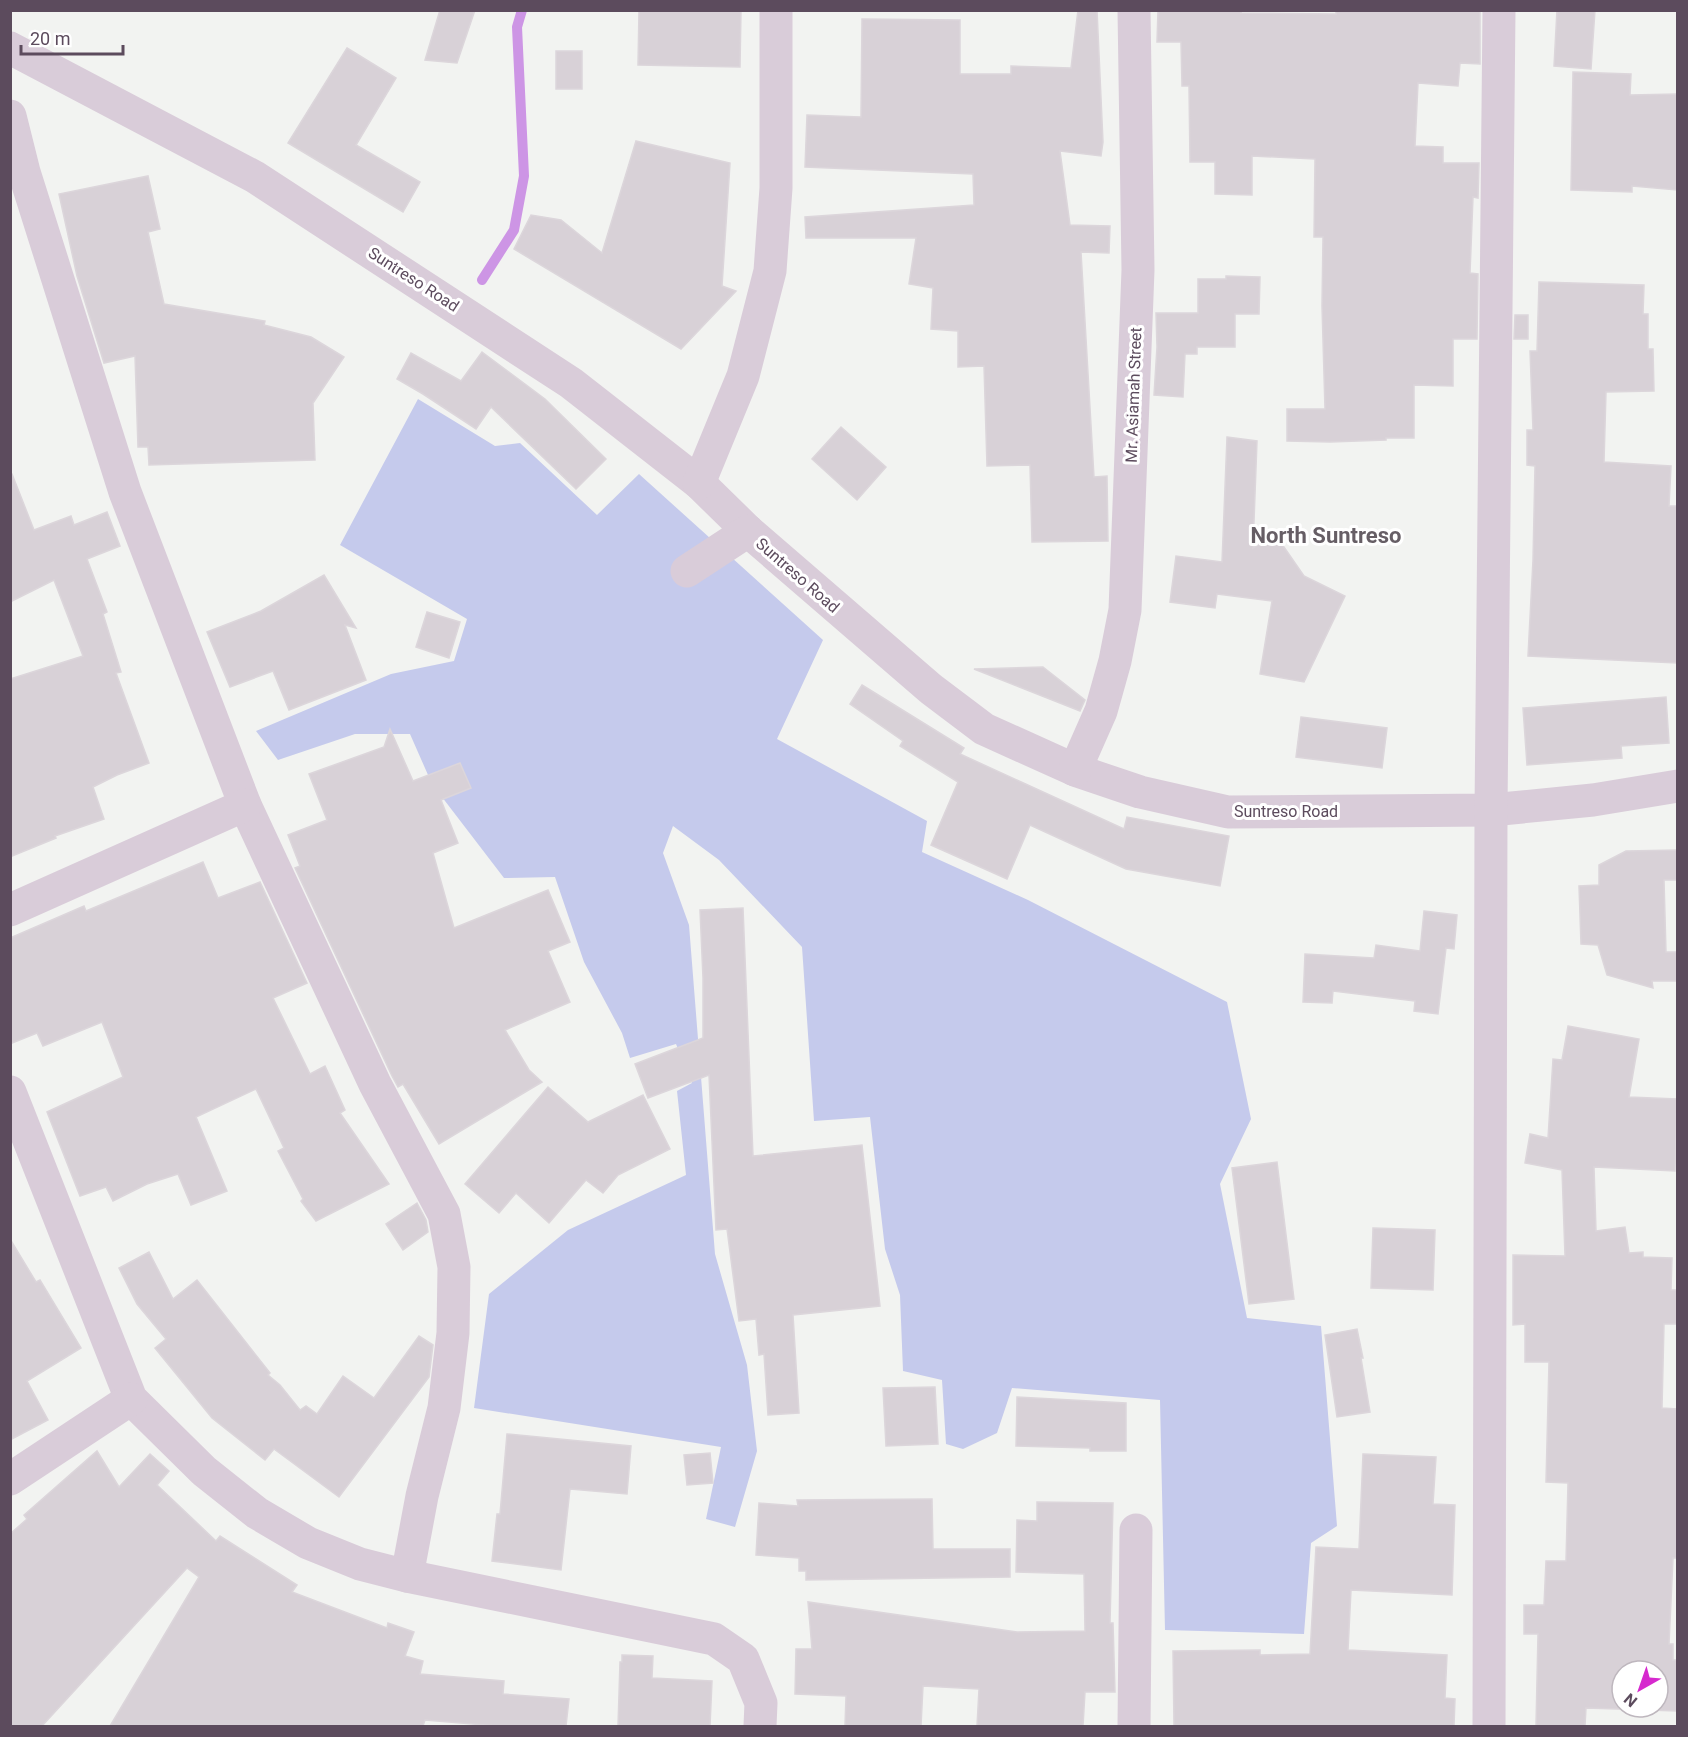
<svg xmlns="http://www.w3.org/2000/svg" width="1688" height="1737" font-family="Roboto,sans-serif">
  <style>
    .green { fill: #c5caec }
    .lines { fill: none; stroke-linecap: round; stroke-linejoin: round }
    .stream { stroke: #cd95e5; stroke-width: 10 }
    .building { fill: #d8d1d7; stroke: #dcd6db; stroke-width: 1.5; fill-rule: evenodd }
    .minor { stroke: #d9ccd9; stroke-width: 33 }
    .labels { text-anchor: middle; stroke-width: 6; stroke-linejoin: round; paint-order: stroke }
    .street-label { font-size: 16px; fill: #5c4b5d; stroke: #fff }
    .district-label { font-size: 22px; font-weight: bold; fill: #665e65; stroke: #fff }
  </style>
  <rect width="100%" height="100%" fill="#f2f3f1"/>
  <polygon class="green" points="418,399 495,446 520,443 597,515 639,474 823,640 777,739 927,821 922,852 1028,900 1227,1002 1251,1119 1220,1184 1247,1318 1321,1326 1337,1526 1311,1543 1304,1634 1165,1630 1160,1400 1012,1388 997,1433 963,1449 946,1444 942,1380 903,1371 900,1295 885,1249 870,1117 814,1121 802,947 719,860 673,826 663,853 689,925 715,1254 747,1365 757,1451 735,1527 706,1519 721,1447 474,1408 489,1294 568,1230 686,1175 677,1091 692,1083 676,1044 630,1058 622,1033 584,962 555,877 504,878 432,784 410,734 355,734 278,760 256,731 391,674 454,661 467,619 340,545"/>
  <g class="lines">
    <polyline class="stream" points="482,280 514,230 524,176 517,27 522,10"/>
  </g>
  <g class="building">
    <polygon points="440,10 475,10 457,63 425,60"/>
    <polygon points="639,10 741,10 740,67 638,65"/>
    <polygon points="1078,10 1097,10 1103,142 1101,156 1060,151 1070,225 1110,226 1109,253 1081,252 1094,477 1107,476 1108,541 1032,542 1030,465 987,466 984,366 958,367 958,331 931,329 933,288 909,284 916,238 806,238 805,217 974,205 973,174 805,167 807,115 861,117 862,19 960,20 960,74 1011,74 1011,66 1071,68"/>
    <polygon points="1158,10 1242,10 1241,13 1336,14 1336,10 1480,10 1480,64 1460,63 1458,86 1418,83 1415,146 1443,147 1443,163 1479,163 1478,198 1473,197 1470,273 1478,274 1477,339 1453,339 1453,386 1414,385 1414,438 1386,438 1386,440 1330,442 1287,441 1287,409 1325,409 1322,306 1323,237 1314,237 1315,159 1252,156 1252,195 1215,194 1215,162 1190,162 1189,86 1182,86 1181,42 1157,42"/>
    <polygon points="1557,10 1595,10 1591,69 1554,66"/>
    <polygon points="347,48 396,78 356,145 420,182 403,212 288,143"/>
    <rect x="556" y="51" width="26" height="38"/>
    <polygon points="1573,72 1631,74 1630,95 1677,94 1677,190 1632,186 1632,192 1571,190"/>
    <polygon points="636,141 730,163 722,286 736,291 681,349 514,249 531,215 561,220 602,253"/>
    <polygon points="148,176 160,229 148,232 164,304 265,321 264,325 311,337 344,357 313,403 315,460 149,465 148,447 138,447 135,356 104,363 77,276 59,194"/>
    <polygon points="1226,276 1260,277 1259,314 1235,314 1235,347 1197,347 1197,354 1185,354 1183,397 1154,395 1157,347 1156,313 1198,313 1198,279 1226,279"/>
    <polygon points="1539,282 1644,285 1643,314 1648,314 1648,349 1653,349 1654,391 1606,392 1604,462 1671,466 1669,506 1677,506 1677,663 1528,656 1533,560 1535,466 1527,465 1527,430 1533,430 1530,351 1537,351"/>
    <polygon points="1515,315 1528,315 1528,339 1514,339"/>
    <polygon points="482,352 545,399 606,459 576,489 491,407 476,429 423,394 397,379 411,353 461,381"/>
    <polygon points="841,427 886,467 857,500 812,459"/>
    <polygon points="1227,437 1257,441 1253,548 1275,534 1304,576 1345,596 1304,682 1260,674 1272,601 1217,594 1215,608 1170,602 1176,556 1222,562"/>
    <polygon points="10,474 12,474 34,530 71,516 74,525 107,512 120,546 87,559 107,612 103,614 121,672 116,673 149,763 117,775 93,787 104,819 55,836 56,838 10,857 10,679 83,656 54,580 10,602"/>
    <polygon points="324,575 356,628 345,625 366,680 289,710 273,671 230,687 207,632 261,611"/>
    <polygon points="427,612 460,622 449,658 416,647"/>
    <polygon points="1043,667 1085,700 1080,711 974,669"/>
    <polygon points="862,685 964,748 960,754 1124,829 1127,817 1229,836 1220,886 1126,869 1030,825 1007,879 931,845 958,782 900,746 903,741 850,704"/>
    <polygon points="1666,697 1669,743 1621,746 1622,758 1527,765 1523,708"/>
    <polygon points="1301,717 1387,728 1382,768 1296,757"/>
    <polygon points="390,729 413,781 460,763 471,788 441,800 458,843 433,853 454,928 548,890 570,942 548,951 570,1002 505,1030 529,1070 542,1082 439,1144 403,1084 398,1087 392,1076 295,868 300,866 288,835 327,820 309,774 384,747"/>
    <polygon points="1677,850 1677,880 1664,880 1666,952 1677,952 1677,981 1652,981 1653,988 1607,975 1598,945 1581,944 1579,886 1599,885 1599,865 1626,851"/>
    <polygon points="203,862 218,898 260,882 307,983 273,998 310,1074 325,1066 345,1110 340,1113 389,1184 316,1221 301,1201 303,1199 278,1151 284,1148 256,1089 196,1117 227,1191 191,1205 178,1174 147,1184 113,1201 106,1187 80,1196 47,1112 123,1077 102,1022 43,1046 37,1033 10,1044 10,938 84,906 86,911"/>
    <polygon points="743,908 753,1156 862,1145 880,1306 793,1315 799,1413 768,1415 764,1354 759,1355 756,1319 739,1321 727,1229 716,1230 709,1075 648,1098 635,1064 703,1038 703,978 700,910"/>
    <polygon points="1424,911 1457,915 1454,949 1446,948 1438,1014 1414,1011 1415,1001 1333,991 1332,1003 1303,1002 1305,954 1374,958 1376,945 1420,951"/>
    <path d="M 1568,1026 L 1639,1039 L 1629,1097 L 1677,1099 L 1675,1171 L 1594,1167 L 1596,1231 L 1625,1227 L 1629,1253 L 1643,1252 L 1643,1257 L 1672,1258 L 1671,1290 L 1677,1290 L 1677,1324 L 1664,1324 L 1662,1408 L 1677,1409 L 1677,1558 L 1673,1558 L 1669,1644 L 1673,1644 L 1673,1660 L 1677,1660 L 1677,1711 L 1586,1708 L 1585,1726 L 1536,1726 L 1538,1634 L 1524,1634 L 1524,1605 L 1544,1605 L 1546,1561 L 1566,1561 L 1568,1483 L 1546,1482 L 1549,1362 L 1525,1362 L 1525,1324 L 1513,1325 L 1513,1255 L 1565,1256 L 1562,1170 L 1525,1163 L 1530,1134 L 1548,1138 L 1553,1059 L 1562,1060 ZM 1622,1671 L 1658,1671 L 1658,1707 L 1622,1707 Z"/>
    <polygon points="548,1087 588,1122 643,1095 670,1149 618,1175 603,1193 586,1180 549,1223 516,1193 499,1213 465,1184"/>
    <polygon points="1277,1162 1294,1299 1249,1304 1232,1168"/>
    <polygon points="417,1203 426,1220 428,1232 403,1250 386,1224"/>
    <polygon points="1373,1228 1435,1230 1433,1290 1371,1288"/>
    <polygon points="10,1239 36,1282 40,1280 81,1348 27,1381 48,1420 10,1440"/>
    <polygon points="149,1252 173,1299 197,1280 270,1373 268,1375 280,1385 300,1410 306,1406 317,1414 343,1376 374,1398 419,1336 433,1345 429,1377 339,1497 274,1449 265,1460 212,1418 155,1348 166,1339 137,1304 119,1268"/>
    <polygon points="1357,1329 1363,1358 1361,1358 1370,1412 1337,1417 1325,1335"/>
    <polygon points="935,1387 938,1444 886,1446 883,1388"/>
    <polygon points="1017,1397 1126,1403 1126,1451 1090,1451 1090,1448 1016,1446"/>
    <polygon points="507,1434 631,1446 627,1494 570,1489 561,1570 492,1561 497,1514 500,1514"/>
    <polygon points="97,1451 119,1487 150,1454 169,1471 157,1485 216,1541 220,1536 297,1585 292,1592 387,1628 388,1623 414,1632 405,1656 423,1661 420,1674 504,1681 503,1694 569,1699 566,1726 496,1726 425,1720 423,1726 110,1726 199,1577 187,1568 42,1726 10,1726 10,1534 27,1519 24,1515"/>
    <polygon points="710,1453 713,1483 687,1485 684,1455"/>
    <polygon points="1363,1454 1436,1457 1433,1504 1455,1505 1452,1595 1351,1590 1348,1650 1447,1655 1445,1698 1455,1699 1454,1726 1174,1726 1173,1651 1260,1650 1260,1655 1310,1654 1316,1547 1359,1549"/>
    <polygon points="932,1499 933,1549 1010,1549 1010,1577 806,1580 806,1571 799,1571 799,1558 756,1555 759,1503 798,1506 797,1500"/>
    <polygon points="1037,1502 1113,1503 1110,1623 1113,1623 1115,1692 1085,1692 1083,1726 977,1726 979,1689 923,1686 921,1726 845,1726 846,1696 795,1694 796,1649 812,1649 808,1602 1017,1632 1085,1631 1084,1574 1016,1572 1017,1520 1037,1521"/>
    <polygon points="622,1655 653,1656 652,1678 712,1681 710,1726 618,1726 620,1662 622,1662"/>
  </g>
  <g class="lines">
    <g class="minor">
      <polyline points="10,48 255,177 571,383 699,483 748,531 931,689 984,729 1075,770 1140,792 1228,812 1491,810 1593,800 1678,786"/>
      <polyline points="10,116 24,172 125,492 245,805 375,1084 444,1214 454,1267 453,1333 444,1408 422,1496 407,1576"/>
      <polyline points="699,483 743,376 770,271 776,188 776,10"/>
      <polyline points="687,571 748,531"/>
      <polyline points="1075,770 1101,711 1115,661 1125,610 1138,270 1134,10"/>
      <polyline points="10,910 245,805"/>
      <polyline points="10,1092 131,1399 204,1471 257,1513 308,1543 360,1564 407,1576 714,1639 743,1659 761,1703 760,1726"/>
      <polyline points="10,1479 131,1399"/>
      <polyline points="1134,1726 1136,1530"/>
      <polyline points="1489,1726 1491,810 1499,10"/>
    </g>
  </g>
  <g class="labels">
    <g class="street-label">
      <text transform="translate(414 279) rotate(33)" y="6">Suntreso Road</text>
      <text transform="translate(1133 395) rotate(-88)" y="6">Mr. Asiamah Street</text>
      <text transform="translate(798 575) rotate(41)" y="6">Suntreso Road</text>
      <text x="1286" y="817">Suntreso Road</text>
    </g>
    <g class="district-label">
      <text x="1326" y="543">North Suntreso</text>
    </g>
  </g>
  <rect width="1688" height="1737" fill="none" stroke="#5c4b5d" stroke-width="24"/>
  <g transform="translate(1640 1689) rotate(220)"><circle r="28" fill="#ffffff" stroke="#beb7be" stroke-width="1.5"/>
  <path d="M0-4.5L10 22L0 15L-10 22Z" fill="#d629ce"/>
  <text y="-9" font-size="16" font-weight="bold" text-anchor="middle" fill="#5c4b5d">N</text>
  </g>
  <path d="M21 45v9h102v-9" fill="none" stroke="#5c4b5d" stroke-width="3"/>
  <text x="30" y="45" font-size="18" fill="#5c4b5d" stroke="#ffffff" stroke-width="4.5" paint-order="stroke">20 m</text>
</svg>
